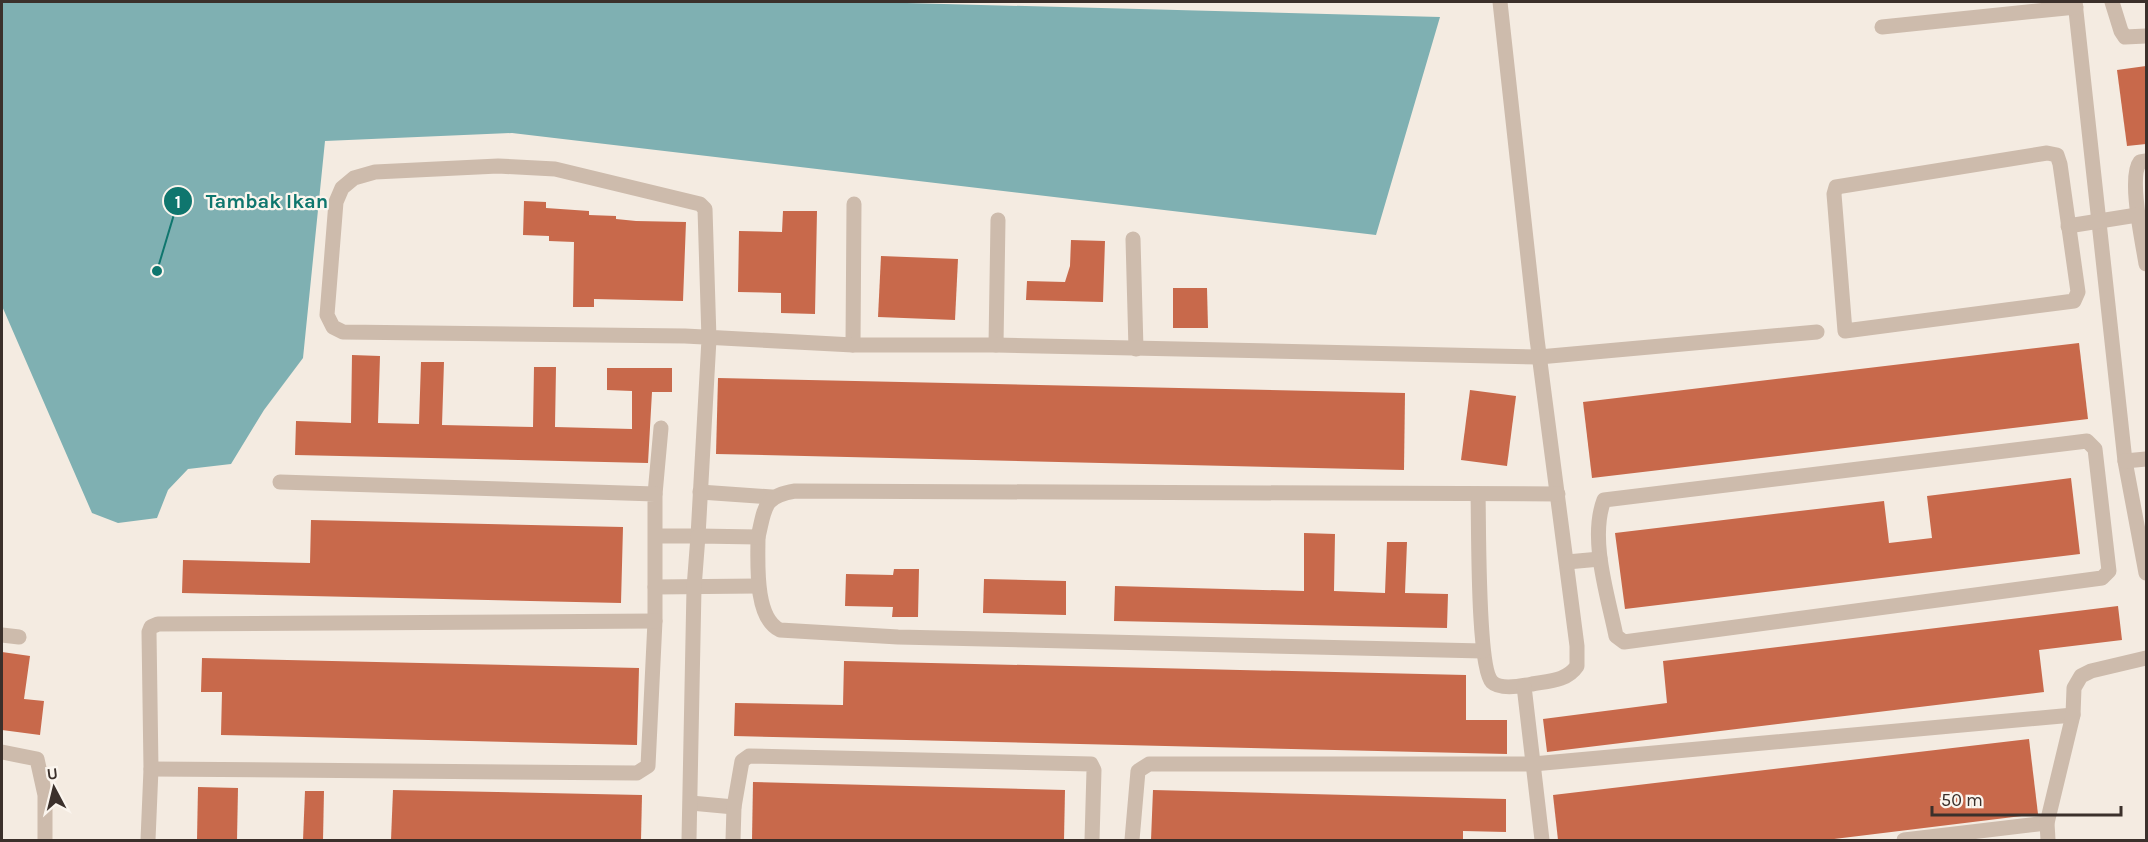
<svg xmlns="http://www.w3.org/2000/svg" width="2148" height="842" font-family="Karla,sans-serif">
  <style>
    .water { fill: #7fb0b2 }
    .building { fill: #c8694b }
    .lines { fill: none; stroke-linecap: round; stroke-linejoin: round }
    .minor { stroke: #cdbbac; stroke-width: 15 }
    .leader { fill: none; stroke: #0f766e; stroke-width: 2 }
    .callout-dot { fill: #0f766e; stroke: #fbf5ee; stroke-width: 2 }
    .mark-label { font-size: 18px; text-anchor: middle; font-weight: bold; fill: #fff }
    .callout-label { font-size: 20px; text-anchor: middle; font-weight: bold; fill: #0f766e; stroke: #fbf5ee; stroke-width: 4.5; stroke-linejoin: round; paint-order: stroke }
  </style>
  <rect width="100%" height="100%" fill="#f4ebe1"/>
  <polygon class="water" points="2,2 870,2 1440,17 1376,235 512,133 325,141 303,358 264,410 231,464 188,469 168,490 157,518 118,523 92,513 2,306"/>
  <g class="building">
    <polygon points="2146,66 2146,144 2127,146 2117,70"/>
    <polygon points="524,201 546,202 546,208 589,211 589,215 616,216 616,219 636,221 686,222 683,301 594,299 594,307 573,307 574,242 549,241 549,236 523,235"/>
    <polygon points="783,211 817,211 815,314 781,313 781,293 738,292 739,231 782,232"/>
    <polygon points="1071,240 1105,241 1103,302 1026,300 1027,281 1065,282 1070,266"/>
    <polygon points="881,256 958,259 955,320 878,317"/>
    <polygon points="1173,288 1207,288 1208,328 1173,328"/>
    <polygon points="2079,343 2088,419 1592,478 1583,402"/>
    <polygon points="352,355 380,356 378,423 419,424 421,362 444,362 442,425 533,427 534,367 556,367 555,427 632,429 632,391 607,390 607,368 672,368 672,392 652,392 648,463 295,455 296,421 351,423"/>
    <polygon points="718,378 1405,393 1404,470 716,454"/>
    <polygon points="1470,390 1516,396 1507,466 1461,460"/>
    <polygon points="2071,478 2080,554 1625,609 1615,533 1884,501 1889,543 1932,538 1927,496"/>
    <polygon points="311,520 623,527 621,603 182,593 183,560 310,563"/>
    <polygon points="1304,533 1335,534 1334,591 1385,593 1387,542 1407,542 1405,593 1448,594 1447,628 1114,621 1115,586 1304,591"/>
    <polygon points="894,569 919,569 918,617 892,617 893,607 845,606 846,574 893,575"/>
    <polygon points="984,579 1066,581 1066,615 983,613"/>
    <polygon points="2118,606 2122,640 2039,650 2044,692 1547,752 1543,719 1667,703 1663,661"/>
    <polygon points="2,652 30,656 24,699 44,701 40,735 2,730"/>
    <polygon points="202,658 639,668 637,745 221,735 222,692 201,692"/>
    <polygon points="844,661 1466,675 1466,720 1507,720 1507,754 734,736 735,703 843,705"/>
    <polygon points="2029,739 2038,814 1826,840 1558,840 1553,795"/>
    <polygon points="753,782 1065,790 1064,840 752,840"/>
    <polygon points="198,787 238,788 237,840 197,840"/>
    <polygon points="393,790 642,795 641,840 391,840"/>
    <polygon points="1153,790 1506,799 1506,832 1463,831 1463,840 1151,840"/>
    <polygon points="305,791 324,791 323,840 303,840"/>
  </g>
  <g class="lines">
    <g class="minor">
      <polyline points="2075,2 2125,461 2146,573"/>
      <polyline points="2112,2 2121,31 2125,37 2146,36"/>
      <polyline points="1882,27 2076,7"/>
      <polygon points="2047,153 2057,155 2060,164 2078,292 2074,301 1845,331 1834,194 1836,187"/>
      <path d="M 2146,161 L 2140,162 C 2128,177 2143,244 2146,264"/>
      <polyline points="2068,226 2137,215"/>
      <polyline points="1133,239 1136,349"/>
      <polyline points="853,345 854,204"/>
      <polyline points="996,345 998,220"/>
      <path d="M 2087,441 L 2095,449 L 2109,571 L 2102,578 L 1624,642 L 1616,636 C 1608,596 1589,539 1604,500 Z"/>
      <polyline points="2125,461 2146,459"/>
      <polyline points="700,492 772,497"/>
      <polyline points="655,494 661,428"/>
      <path d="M 1478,494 C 1479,522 1477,667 1492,682 C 1500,690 1522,686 1532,684 C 1549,681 1567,681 1577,666 L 1577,646 L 1537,339 L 1500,2"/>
      <polyline points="657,536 698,536 709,339 705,209 700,204 555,169 498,166 375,172 354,178 342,188 336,202 327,315 333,327 343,332 685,336 853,345 996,345 1539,357 1817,332"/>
      <path d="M 758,537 C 758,561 754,618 780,630 L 898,637 L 1483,651"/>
      <polyline points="1567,562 1600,559"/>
      <polyline points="655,587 758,586"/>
      <polyline points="2,635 19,637"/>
      <polyline points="1524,686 1542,840"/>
      <polyline points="2,752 37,759 45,795 45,840"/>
      <polyline points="151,769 637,773 648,766 655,621 655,494 280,482"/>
      <polyline points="691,803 734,807"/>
      <polyline points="148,840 151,769 149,632 151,627 158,624 655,621"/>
      <path d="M 689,840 L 694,588 L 698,536 L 758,537 C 765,508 763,496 795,491 L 1558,494"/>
      <polyline points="733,840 734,807 742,761 749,756 1091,764 1094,770 1092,840"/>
      <polyline points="1132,840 1138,771 1149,764 1533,764 2073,715"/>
      <polyline points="1904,840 2047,823"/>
      <polyline points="2048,840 2047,823 2073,715 2074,688 2081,676 2091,671 2146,658"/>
    </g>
  </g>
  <path class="leader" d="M157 271L178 201"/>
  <g class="callout-dot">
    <circle cx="157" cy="271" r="6"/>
    <circle cx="178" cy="201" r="15"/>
  </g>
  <g class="mark-label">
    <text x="178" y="208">1</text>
  </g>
  <g class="callout-label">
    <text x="267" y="208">Tambak Ikan</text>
  </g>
  <rect width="2148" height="842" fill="none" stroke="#3b302b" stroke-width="6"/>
  <g transform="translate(54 788) rotate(353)" stroke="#fbf5ee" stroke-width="4.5" paint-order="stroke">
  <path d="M0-4.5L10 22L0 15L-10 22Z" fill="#3b302b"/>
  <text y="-9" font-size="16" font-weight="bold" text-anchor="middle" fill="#3b302b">U</text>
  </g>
  <path d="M1932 806v9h189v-9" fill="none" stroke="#3b302b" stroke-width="3"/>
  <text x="1941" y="806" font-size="18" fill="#3b302b" stroke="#fbf5ee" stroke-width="4.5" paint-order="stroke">50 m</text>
</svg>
